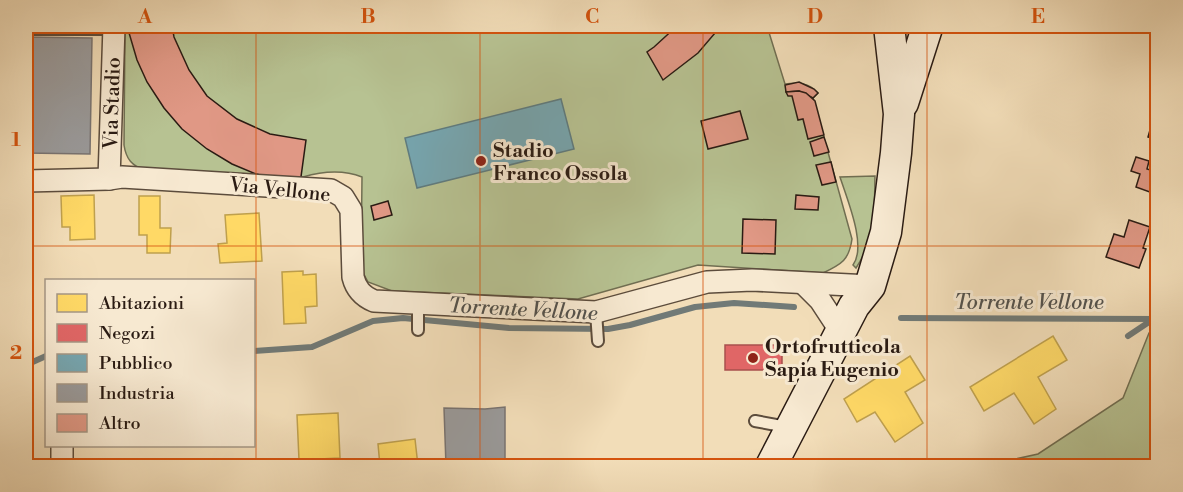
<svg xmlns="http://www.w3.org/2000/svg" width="1183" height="492" font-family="'Libre Bodoni',serif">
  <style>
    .green { fill: #b7c292; stroke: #706e52; stroke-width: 1.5 }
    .homes { fill: #ffd966; stroke: #bfa04d; stroke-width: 1.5 }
    .shops { fill: #e06666; stroke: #a9504d; stroke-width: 1.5 }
    .public { fill: #76a5af; stroke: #5f7c80; stroke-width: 1.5 }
    .industry { fill: #999; stroke: #787371; stroke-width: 1.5 }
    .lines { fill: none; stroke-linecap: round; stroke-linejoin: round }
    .stream { stroke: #717a77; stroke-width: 6 }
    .building { fill: #e09885; stroke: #2a1b13; stroke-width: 1.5 }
    .service-casing { stroke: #5c4c3c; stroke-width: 14 }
    .minor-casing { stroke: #5c4c3c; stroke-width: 24 }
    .secondary-casing { stroke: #2a1b13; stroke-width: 33 }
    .service { stroke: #f7e9d1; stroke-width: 10 }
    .minor { stroke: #f7e9d1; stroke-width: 21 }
    .secondary { stroke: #f7e9d1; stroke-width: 30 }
    .grid { fill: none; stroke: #d5530d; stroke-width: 1.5; stroke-opacity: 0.55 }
    .poi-dot { fill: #8f2418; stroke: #f7e9d1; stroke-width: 2 }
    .labels { text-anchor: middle; stroke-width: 6; stroke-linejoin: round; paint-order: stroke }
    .street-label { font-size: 20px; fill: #2a1b13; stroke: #f7e9d1 }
    .poi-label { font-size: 20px; font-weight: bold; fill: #2a1b13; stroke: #f7e9d1; text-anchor: start }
    .water-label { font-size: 21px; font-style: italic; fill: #53524d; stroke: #f7e9d1 }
    .neatline { fill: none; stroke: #d5530d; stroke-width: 2 }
    .grid-label { font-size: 20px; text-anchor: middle; font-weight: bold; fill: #d5530d }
  </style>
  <rect width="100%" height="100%" fill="#f2ddb8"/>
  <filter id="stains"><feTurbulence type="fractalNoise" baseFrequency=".00333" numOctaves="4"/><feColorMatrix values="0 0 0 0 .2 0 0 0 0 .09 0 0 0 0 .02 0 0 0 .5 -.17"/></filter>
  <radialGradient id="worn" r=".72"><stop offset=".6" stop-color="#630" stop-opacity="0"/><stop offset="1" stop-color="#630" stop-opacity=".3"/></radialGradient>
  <g class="green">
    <path d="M 125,26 L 767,26 L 785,84 C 798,82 809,83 818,93 L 813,98 L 852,239 C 849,260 842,264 823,273 L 698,265 L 578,299 L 392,291 L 368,282 L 361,269 L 362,177 C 342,169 323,171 303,177 L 145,170 C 132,166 126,159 124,145 Z"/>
    <path d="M 875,176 C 874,213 877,236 856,268 L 853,265 C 867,246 847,199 840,177 Z"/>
    <polygon points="1149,333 1157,334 1157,466 984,466 1038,454 1123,398"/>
  </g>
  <g class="homes">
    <polygon points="94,195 95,239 70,240 70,227 62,227 61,196"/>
    <polygon points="139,196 160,196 160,228 171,228 170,253 147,253 147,235 139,235"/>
    <polygon points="259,213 262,261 220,263 218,244 227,243 225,215"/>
    <polygon points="303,271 303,275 316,274 317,306 305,307 306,323 284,324 282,272"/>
    <polygon points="1053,336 1067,360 1038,377 1056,409 1034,424 1014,393 984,411 970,387"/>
    <polygon points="910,356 925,380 905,392 923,423 895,442 875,412 857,422 844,399"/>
    <polygon points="338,413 340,458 299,460 297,415"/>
    <polygon points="415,439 418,466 380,466 378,444"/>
  </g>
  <rect class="shops" x="725" y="345" width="57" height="25"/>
  <polygon class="public" points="561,99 574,149 417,188 405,138"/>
  <g class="industry">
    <polygon points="26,37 92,38 90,154 26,153"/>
    <polygon points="505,407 505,466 446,466 444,408 485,409"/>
  </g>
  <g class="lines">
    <g class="stream">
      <polyline points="901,318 1158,319"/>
      <polyline points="1128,336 1152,320"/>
      <polyline points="254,351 312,347 373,321 403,318 509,328 608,329 630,325 695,307 734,303 794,307"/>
      <polyline points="26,365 46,356"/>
    </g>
  </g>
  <g class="building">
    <polygon points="127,26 172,26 174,37 189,70 207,96 237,119 270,134 306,140 300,184 256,174 232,164 207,149 182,129 164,108 147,82 137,60"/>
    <polygon points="677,26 721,26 698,53 663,80 647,52 654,47"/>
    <polygon points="799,82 814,89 818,93 813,98 799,91 786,92 785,85"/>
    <polygon points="799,91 806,93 815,101 824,135 808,139 803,119 798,120 792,96 788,96 786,92"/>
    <polygon points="740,111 748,139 708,149 701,121"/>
    <polygon points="1154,116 1158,117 1158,140 1148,137"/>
    <polygon points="824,137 829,152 814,156 810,142"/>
    <polygon points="1136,157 1149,161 1147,169 1158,172 1158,195 1136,187 1140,174 1131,171"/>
    <polygon points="831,162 836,182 822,185 816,165"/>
    <polygon points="796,195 819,197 818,210 795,209"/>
    <polygon points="388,201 392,215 374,220 371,206"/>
    <polygon points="743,219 776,220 775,254 742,253"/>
    <polygon points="1129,220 1150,227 1143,248 1146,249 1139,268 1106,257 1114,234 1124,237"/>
  </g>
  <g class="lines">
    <g class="service-casing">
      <g id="service">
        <polyline points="26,29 114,29"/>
        <polyline points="418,302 418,330"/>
        <polyline points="596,312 598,341"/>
        <polyline points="755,421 787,427"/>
      </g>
    </g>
    <g class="minor-casing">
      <g id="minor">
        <path id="s1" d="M 109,179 L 114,26"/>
        <path d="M 26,181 L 109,179 L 122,177 L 331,190 L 343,197 L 351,210 L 353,277 C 356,289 362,296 374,301 L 596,312 L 707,282 L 752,280 L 870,286"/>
        <polyline points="804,284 820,300 841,332"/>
        <polyline points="62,466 62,446"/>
      </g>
    </g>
    <g class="secondary-casing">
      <g id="secondary">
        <polyline points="903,103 927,28"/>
        <polyline points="771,466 854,306 870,286 886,232 896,153 899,114 889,26"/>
      </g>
    </g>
    <use href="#service" class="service"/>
    <use href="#minor" class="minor"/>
    <use href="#secondary" class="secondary"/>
  </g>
  <path class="grid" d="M 256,26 L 256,466M 480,26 L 480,466M 703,26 L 703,466M 927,26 L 927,466M 26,246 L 1158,246"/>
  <g class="poi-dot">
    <circle cx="481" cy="161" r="6"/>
    <circle cx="753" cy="358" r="6"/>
  </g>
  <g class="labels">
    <g class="street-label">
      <text dy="7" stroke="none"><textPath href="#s1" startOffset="76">Via Stadio</textPath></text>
      <text transform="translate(280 189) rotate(6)" y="7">Via Vellone</text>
    </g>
    <g class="poi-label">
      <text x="493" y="157">Stadio<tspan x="493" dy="23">Franco Ossola</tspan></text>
      <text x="765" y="353">Ortofrutticola<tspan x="765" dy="23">Sapia Eugenio</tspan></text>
    </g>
    <g class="water-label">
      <text x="1029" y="309">Torrente Vellone</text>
      <text transform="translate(523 309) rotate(3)" y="7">Torrente Vellone</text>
    </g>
  </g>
  <rect width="1183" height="492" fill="none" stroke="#f2ddb8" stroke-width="66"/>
  <rect x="45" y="279" width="210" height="168" fill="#f7e9d1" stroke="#a59785" stroke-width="1.5"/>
  <rect x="57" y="294" width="30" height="18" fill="#ffd966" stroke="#a59785" stroke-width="1.5"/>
  <text x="99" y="309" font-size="18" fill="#2a1b13">Abitazioni</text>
  <rect x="57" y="324" width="30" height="18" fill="#e06666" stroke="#a59785" stroke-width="1.5"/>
  <text x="99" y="339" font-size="18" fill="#2a1b13">Negozi</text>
  <rect x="57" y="354" width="30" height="18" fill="#76a5af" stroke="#a59785" stroke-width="1.5"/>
  <text x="99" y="369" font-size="18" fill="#2a1b13">Pubblico</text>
  <rect x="57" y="384" width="30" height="18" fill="#999999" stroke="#a59785" stroke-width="1.5"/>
  <text x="99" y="399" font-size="18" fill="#2a1b13">Industria</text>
  <rect x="57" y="414" width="30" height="18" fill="#e09885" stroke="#a59785" stroke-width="1.5"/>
  <text x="99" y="429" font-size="18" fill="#2a1b13">Altro</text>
  <rect x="33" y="33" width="1117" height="426" class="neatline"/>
  <g class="grid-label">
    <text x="145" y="23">A</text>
    <text x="368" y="23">B</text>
    <text x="592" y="23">C</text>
    <text x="815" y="23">D</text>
    <text x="1038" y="23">E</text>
    <text x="16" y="146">1</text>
    <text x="16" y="359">2</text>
  </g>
  <rect width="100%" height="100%" filter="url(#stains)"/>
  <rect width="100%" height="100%" fill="url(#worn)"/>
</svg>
